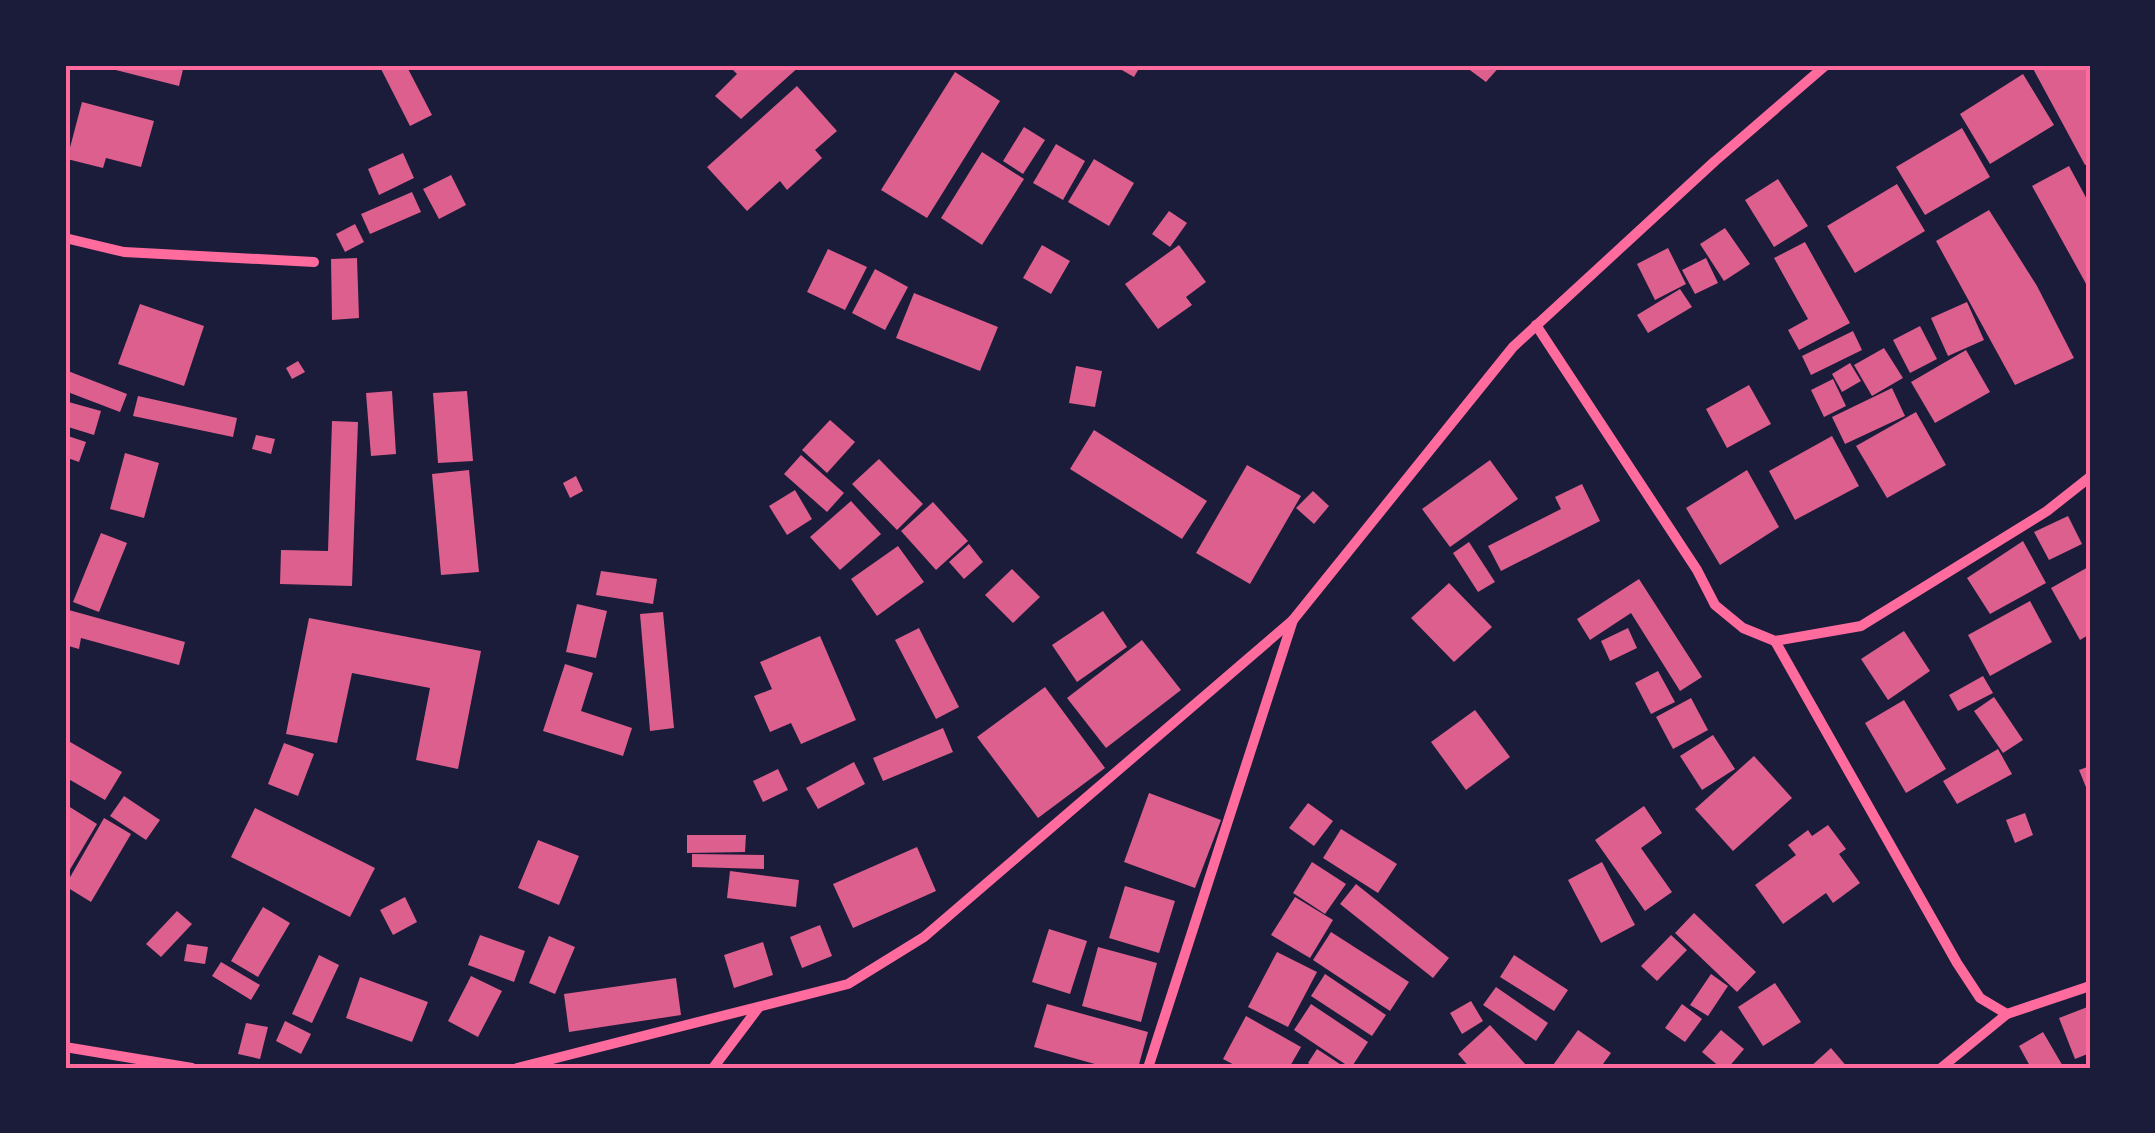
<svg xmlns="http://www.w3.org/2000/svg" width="2155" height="1133" font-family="Helvetica,sans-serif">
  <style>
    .building { fill: #dd5f8e }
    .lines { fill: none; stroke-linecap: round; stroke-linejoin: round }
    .minor { stroke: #ff6b9d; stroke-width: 10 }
    .neatline { fill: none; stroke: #ff6b9d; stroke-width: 4 }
  </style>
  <rect width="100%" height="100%" fill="#1b1b3a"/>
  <g class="building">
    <polygon points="96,65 184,65 179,86"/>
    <polygon points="379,65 406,65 432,115 410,126"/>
    <polygon points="728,65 801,65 741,119 715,96 737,74"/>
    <polygon points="1113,65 1141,65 1134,77"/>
    <polygon points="1463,65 1501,65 1486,82"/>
    <polygon points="2031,65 2090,65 2090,163 2085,165"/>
    <polygon points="955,72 1000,101 927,218 881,190"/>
    <polygon points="2023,74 2054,125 1990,164 1960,114"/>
    <polygon points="797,86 837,131 815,150 822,158 787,190 780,181 747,211 707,167"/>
    <polygon points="82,102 154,121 141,167 106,158 103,168 67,159"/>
    <polygon points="1024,127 1045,140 1023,174 1003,161"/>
    <polygon points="1962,128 1990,177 1925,215 1896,167"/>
    <polygon points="1056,144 1085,161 1063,200 1033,183"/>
    <polygon points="982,152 1024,179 982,245 941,218"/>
    <polygon points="403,153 414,178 379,195 368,169"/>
    <polygon points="1094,159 1134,183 1109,226 1068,202"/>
    <polygon points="2069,166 2090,205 2090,291 2032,186"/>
    <polygon points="451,175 466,205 439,219 423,189"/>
    <polygon points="1778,179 1808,226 1774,247 1745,200"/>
    <polygon points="1897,184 1925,231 1855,273 1827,226"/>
    <polygon points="412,192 421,212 370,234 361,214"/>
    <polygon points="1989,210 2037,286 2074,358 2015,385 1936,241"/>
    <polygon points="1169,211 1187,223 1170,247 1152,234"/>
    <polygon points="355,224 364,242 345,252 336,234"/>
    <polygon points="1725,228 1750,264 1724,281 1700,244"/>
    <polygon points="1805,242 1850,323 1799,350 1788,330 1808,319 1774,258"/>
    <polygon points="1042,245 1070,261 1051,294 1023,278"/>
    <polygon points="1179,245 1206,282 1186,297 1192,305 1158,329 1125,284"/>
    <polygon points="1668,248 1686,284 1655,300 1637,264"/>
    <polygon points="828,249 867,267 845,310 807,292"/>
    <polygon points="357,258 359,318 332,320 331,259"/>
    <polygon points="1706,258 1718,283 1695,294 1682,270"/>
    <polygon points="875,269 908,287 885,330 852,313"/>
    <polygon points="1680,289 1692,307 1648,333 1637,315"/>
    <polygon points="914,293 998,327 980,371 896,338"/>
    <polygon points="1967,302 1984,340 1948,356 1931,318"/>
    <polygon points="140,304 204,326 184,386 118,364"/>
    <polygon points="1920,326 1937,359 1910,373 1893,340"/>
    <polygon points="1853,331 1862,350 1811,375 1802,356"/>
    <polygon points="1884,348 1903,378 1872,396 1854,365"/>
    <polygon points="1966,350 1990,392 1935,423 1911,382"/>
    <polygon points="298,361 305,372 292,379 286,368"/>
    <polygon points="1850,363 1861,381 1842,392 1832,374"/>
    <polygon points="1076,366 1102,371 1095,407 1069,403"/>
    <polygon points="68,371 127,394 120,412 65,391"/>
    <polygon points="1833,379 1846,406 1824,417 1811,390"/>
    <polygon points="1749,385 1771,424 1727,448 1706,409"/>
    <polygon points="1892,388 1905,416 1845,444 1832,417"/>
    <polygon points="392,391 396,454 371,456 366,393"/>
    <polygon points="467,391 473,461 438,463 433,393"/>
    <polygon points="138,396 237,418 233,437 133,416"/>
    <polygon points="65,401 101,411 94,435 65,426"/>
    <polygon points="1916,412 1946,465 1887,498 1856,446"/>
    <polygon points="830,420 855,442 827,473 802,450"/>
    <polygon points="332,421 358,422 352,586 280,584 281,550 328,551"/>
    <polygon points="1094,430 1207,501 1182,539 1070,469"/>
    <polygon points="65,435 86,442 79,462 65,457"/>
    <polygon points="256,435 275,439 271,454 252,449"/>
    <polygon points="1832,436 1859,486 1795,520 1769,471"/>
    <polygon points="125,453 159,463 144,518 110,509"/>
    <polygon points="801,455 844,493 827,512 784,474"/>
    <polygon points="879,459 923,504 897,530 852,484"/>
    <polygon points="1490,460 1518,499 1450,547 1422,509"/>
    <polygon points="1247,465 1301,496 1250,584 1196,553"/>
    <polygon points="469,470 479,572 441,575 432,474"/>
    <polygon points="1747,470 1779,527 1720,565 1686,508"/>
    <polygon points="576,476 583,491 570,498 563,483"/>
    <polygon points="1582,484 1600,521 1501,571 1488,546 1561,509 1555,497"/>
    <polygon points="795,490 812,519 787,535 769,506"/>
    <polygon points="1313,491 1329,506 1314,524 1296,508"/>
    <polygon points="851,501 881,534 840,570 810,537"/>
    <polygon points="933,502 968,541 936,570 901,531"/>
    <polygon points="2068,516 2082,544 2049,560 2034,532"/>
    <polygon points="101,533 127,543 99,612 73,602"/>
    <polygon points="2023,541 2046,583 1990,614 1967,578"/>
    <polygon points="1469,542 1495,582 1478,592 1453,553"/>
    <polygon points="969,544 983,562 964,579 949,562"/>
    <polygon points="898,546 924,582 877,616 851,579"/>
    <polygon points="2090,566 2090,634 2080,640 2051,588"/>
    <polygon points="1012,569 1040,597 1013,623 985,595"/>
    <polygon points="601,571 657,579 653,604 596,595"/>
    <polygon points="1639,579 1702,677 1680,691 1631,613 1590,640 1577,619"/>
    <polygon points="1449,583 1492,627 1454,662 1411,618"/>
    <polygon points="2030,601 2052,642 1990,676 1968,635"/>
    <polygon points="577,604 607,611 596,658 566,652"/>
    <polygon points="65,609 185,642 179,665 81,638 79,649 65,645"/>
    <polygon points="1103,611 1127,647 1077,682 1052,645"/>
    <polygon points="663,612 674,728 650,731 640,614"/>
    <polygon points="309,618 481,651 458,769 416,760 430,688 352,673 337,743 286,734"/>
    <polygon points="919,628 959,707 936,719 895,640"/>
    <polygon points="1628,628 1637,648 1610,661 1601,641"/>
    <polygon points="1904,631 1930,671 1888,700 1861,659"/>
    <polygon points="820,636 856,720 801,744 791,723 770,732 754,696 772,689 760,662"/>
    <polygon points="1142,640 1181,690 1106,748 1067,698"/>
    <polygon points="565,664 593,673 581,711 632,728 623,756 543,731"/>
    <polygon points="1658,671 1675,702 1651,714 1635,683"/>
    <polygon points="1983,676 1993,693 1958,711 1949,695"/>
    <polygon points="1045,687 1105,768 1038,818 977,737"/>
    <polygon points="1994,697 2023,740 2003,753 1974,711"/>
    <polygon points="1691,698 1708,730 1673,749 1656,717"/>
    <polygon points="1904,700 1946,769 1906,793 1865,723"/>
    <polygon points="1475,710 1510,757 1466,790 1431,742"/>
    <polygon points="943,728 953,752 883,781 873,758"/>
    <polygon points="1713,735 1735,769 1702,790 1680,756"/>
    <polygon points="65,739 122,772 105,800 65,777"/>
    <polygon points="284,743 314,754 298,796 268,784"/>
    <polygon points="1998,749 2012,774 1957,804 1943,781"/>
    <polygon points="1754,756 1792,798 1733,851 1695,809"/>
    <polygon points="854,762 865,784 818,809 806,788"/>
    <polygon points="2090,766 2090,797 2079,770"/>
    <polygon points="778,769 788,790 763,802 753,781"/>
    <polygon points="1149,793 1221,820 1195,888 1124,862"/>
    <polygon points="124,796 160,820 146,840 110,816"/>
    <polygon points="1308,803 1333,821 1314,846 1289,828"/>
    <polygon points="65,804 97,824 65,878"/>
    <polygon points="1644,806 1662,833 1641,848 1672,892 1645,911 1595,840"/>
    <polygon points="255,808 375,868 350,917 231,857"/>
    <polygon points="2025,813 2033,835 2015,843 2006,820"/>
    <polygon points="104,818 131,834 91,902 65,886"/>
    <polygon points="1828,825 1846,849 1839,854 1860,883 1833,903 1826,893 1783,924 1755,885 1796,855 1788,845 1808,830 1812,836"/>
    <polygon points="1341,829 1397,864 1378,893 1323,858"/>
    <polygon points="687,835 746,835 745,852 687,853"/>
    <polygon points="538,840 579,856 559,905 518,888"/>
    <polygon points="917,847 936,891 853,928 833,884"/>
    <polygon points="692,854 764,855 764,869 692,867"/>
    <polygon points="1312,862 1346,884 1325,914 1293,893"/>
    <polygon points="1602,862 1635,925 1601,943 1568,880"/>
    <polygon points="730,871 799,880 796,907 727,898"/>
    <polygon points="1356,884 1449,958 1433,978 1340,904"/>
    <polygon points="1125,886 1175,901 1159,953 1109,938"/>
    <polygon points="405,897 417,922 393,935 380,910"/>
    <polygon points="1295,897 1333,920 1310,958 1271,935"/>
    <polygon points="263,907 290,923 258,977 231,961"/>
    <polygon points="177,911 192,924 161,957 146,944"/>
    <polygon points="1694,913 1756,972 1737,992 1675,933"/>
    <polygon points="820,925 832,956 802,968 790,937"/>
    <polygon points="1049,929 1087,941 1070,994 1032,982"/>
    <polygon points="1331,932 1409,982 1390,1011 1313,960"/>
    <polygon points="480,935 525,951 514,982 468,965"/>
    <polygon points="1671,935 1687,950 1657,981 1641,966"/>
    <polygon points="549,936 575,947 555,994 529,983"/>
    <polygon points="763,942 773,975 734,988 724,955"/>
    <polygon points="187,944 208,947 205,964 184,961"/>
    <polygon points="1098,947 1157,963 1141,1022 1082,1006"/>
    <polygon points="1277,952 1317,972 1288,1027 1248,1007"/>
    <polygon points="319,955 339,965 312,1023 292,1014"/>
    <polygon points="1514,955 1568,990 1554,1011 1500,977"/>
    <polygon points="221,962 260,985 251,1000 212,976"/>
    <polygon points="1325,974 1386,1015 1372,1036 1311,996"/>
    <polygon points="1711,974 1728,986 1708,1016 1690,1005"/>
    <polygon points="471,976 502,991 478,1037 448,1021"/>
    <polygon points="360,977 428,1002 412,1042 346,1018"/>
    <polygon points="676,978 681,1015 569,1032 564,994"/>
    <polygon points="1775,983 1801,1022 1763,1046 1738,1007"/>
    <polygon points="1496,987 1548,1023 1536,1041 1483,1005"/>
    <polygon points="1471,1001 1483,1021 1462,1034 1450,1013"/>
    <polygon points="1047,1004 1148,1032 1138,1068 1109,1068 1034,1047"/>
    <polygon points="1311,1004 1368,1042 1351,1068 1294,1030"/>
    <polygon points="1682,1004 1702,1019 1685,1042 1665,1028"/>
    <polygon points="2090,1006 2090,1053 2075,1059 2059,1018"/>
    <polygon points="1246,1016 1301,1047 1289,1068 1240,1068 1223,1059"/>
    <polygon points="285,1021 311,1034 301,1054 276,1041"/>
    <polygon points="246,1023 268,1027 260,1059 238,1054"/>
    <polygon points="1490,1025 1527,1066 1525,1068 1470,1068 1458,1054"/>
    <polygon points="1578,1030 1611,1053 1600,1068 1551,1068"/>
    <polygon points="1721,1030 1744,1049 1728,1068 1721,1068 1702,1052"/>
    <polygon points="2043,1032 2064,1068 2031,1068 2019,1046"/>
    <polygon points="1831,1048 1848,1068 1809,1068"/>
    <polygon points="1317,1049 1346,1068 1316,1068 1308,1063"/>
  </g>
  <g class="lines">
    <g class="minor">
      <polyline points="65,238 124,252 314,262"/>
      <polyline points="1536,325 1697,570 1715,605 1743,628 1775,641 1861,626 2047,511 2090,477"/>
      <polyline points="1775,641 1957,963 1980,998 2007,1014 2090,986"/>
      <polyline points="65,1047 192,1068"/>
      <polyline points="517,1068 848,984 924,937 1293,620"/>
      <polyline points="713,1068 759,1007"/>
      <polyline points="1148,1068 1293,620 1513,347 1715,161 1826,65"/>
      <polyline points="1941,1068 2007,1014"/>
    </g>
  </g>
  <rect width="2155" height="1133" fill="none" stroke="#1b1b3a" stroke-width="135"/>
  <rect x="68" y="68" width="2020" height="998" class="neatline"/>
</svg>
